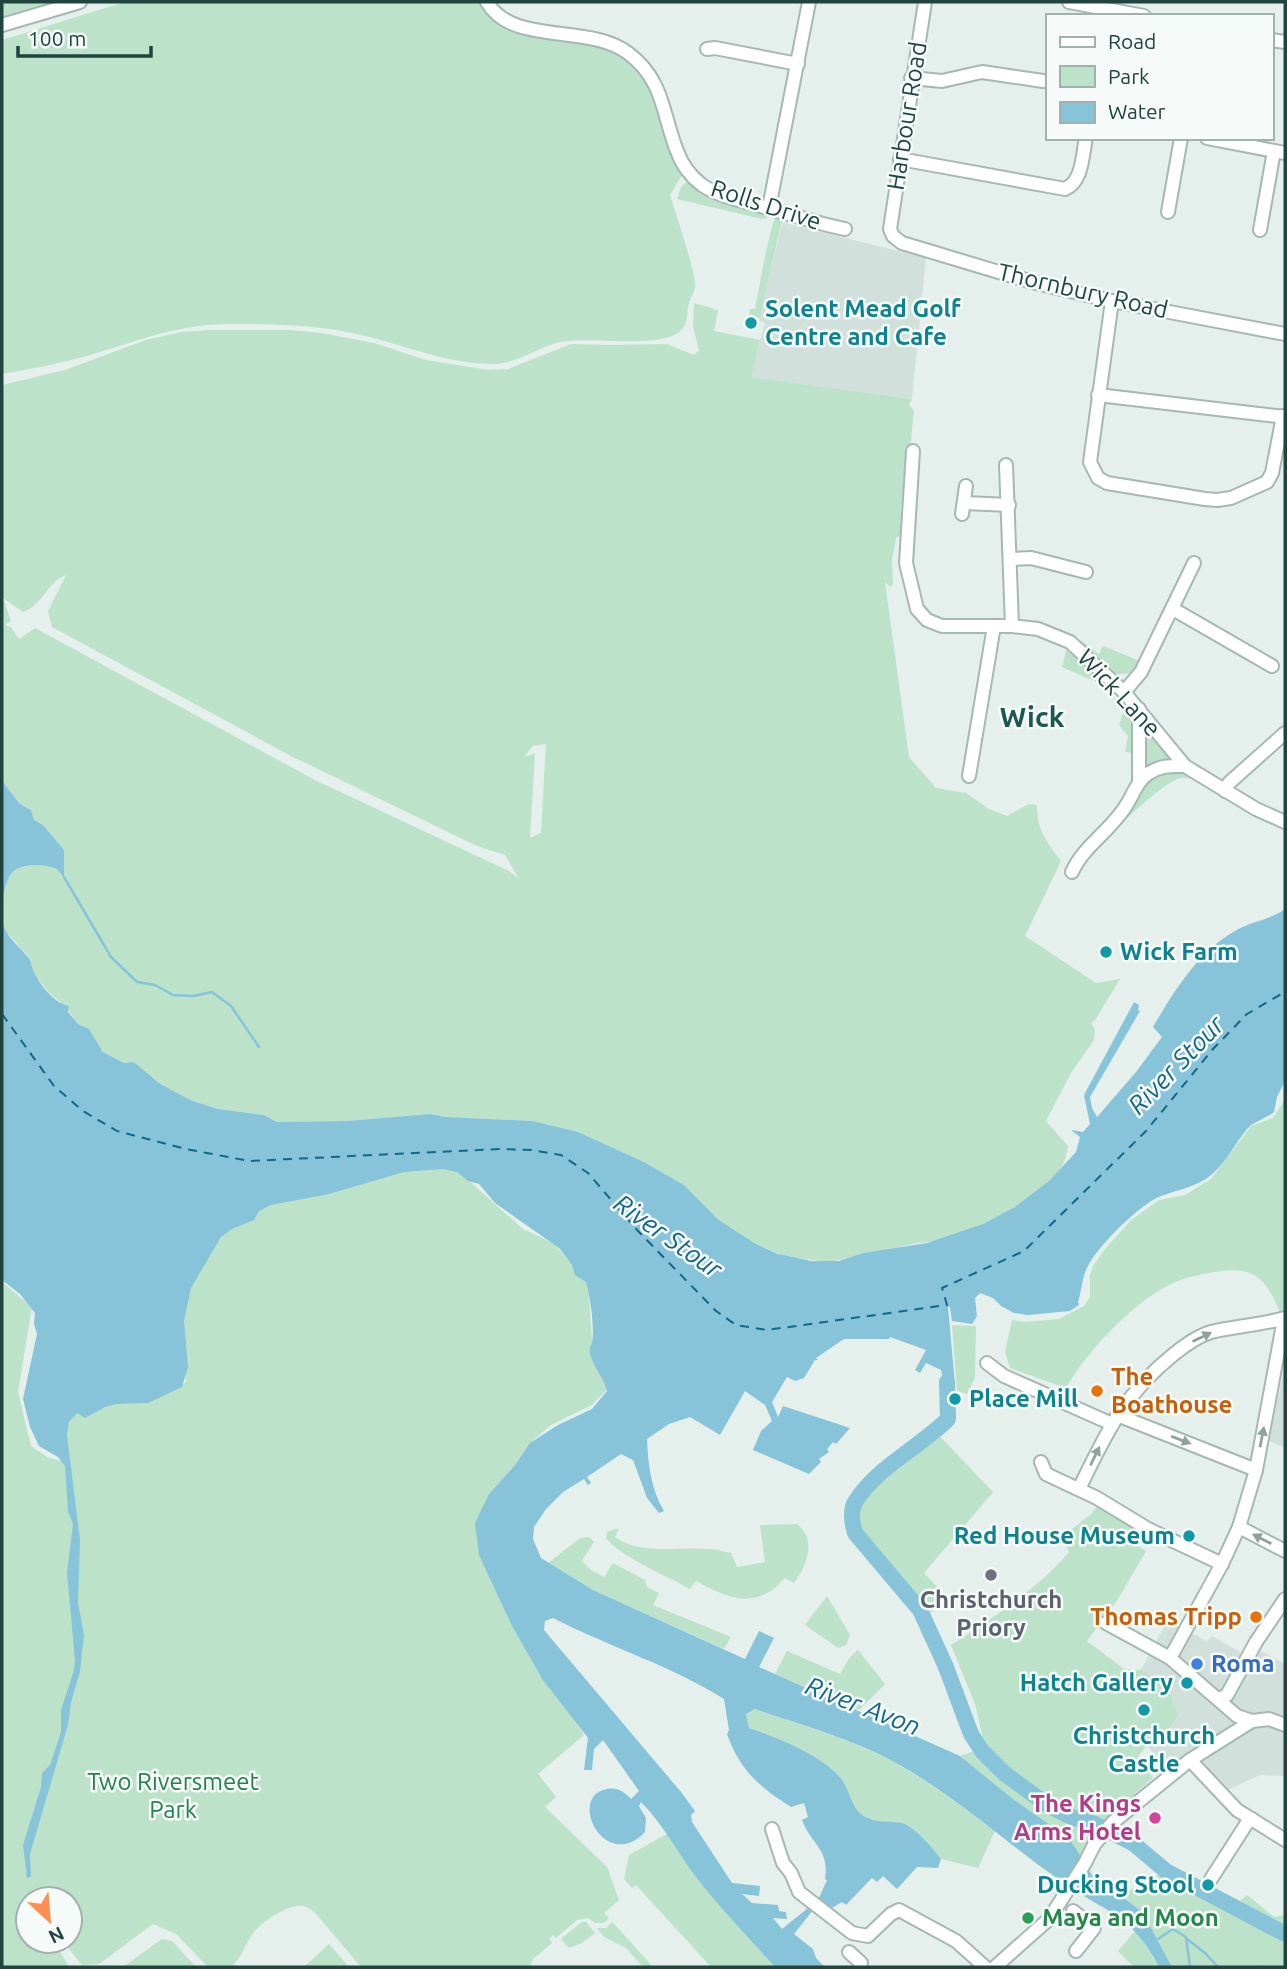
<svg xmlns="http://www.w3.org/2000/svg" width="1287" height="1969" font-family="Ubuntu,sans-serif">
  <style>
    .built { fill: #d2e0db }
    .green { fill: #bce2ca; fill-rule: evenodd }
    .water { fill: #87c4da; fill-rule: evenodd }
    .lines { fill: none; stroke-linecap: round; stroke-linejoin: round }
    .stream { stroke: #87c4da; stroke-width: 2.5 }
    .river { stroke: #87c4da; stroke-width: 16 }
    .ferry { stroke: #146787; stroke-width: 2; stroke-dasharray: 9 7; stroke-linecap: butt }
    .minor-casing { stroke: #a6b8b4; stroke-width: 16 }
    .minor { stroke: #fff; stroke-width: 12 }
    .oneway { fill: #90a29e }
    .culture-dot { fill: #0f9aa8; stroke: #f6fbf9; stroke-width: 2.5 }
    .food-dot { fill: #e8710a; stroke: #f6fbf9; stroke-width: 2.5 }
    .worship-dot { fill: #6b7280; stroke: #f6fbf9; stroke-width: 2.5 }
    .shop-dot { fill: #3f7fe0; stroke: #f6fbf9; stroke-width: 2.5 }
    .hotel-dot { fill: #d1479c; stroke: #f6fbf9; stroke-width: 2.5 }
    .leisure-dot { fill: #2e9e5b; stroke: #f6fbf9; stroke-width: 2.5 }
    .labels { text-anchor: middle; stroke-width: 5; stroke-linejoin: round; paint-order: stroke }
    .street-label { font-size: 24px; fill: #21443e; stroke: #f6fbf9 }
    .culture-label { font-size: 24px; font-weight: bold; fill: #0d838f; stroke: #f6fbf9; text-anchor: start }
    .food-label { font-size: 24px; font-weight: bold; fill: #c56008; stroke: #f6fbf9; text-anchor: start }
    .worship-label { font-size: 24px; font-weight: bold; fill: #5b616d; stroke: #f6fbf9 }
    .shop-label { font-size: 24px; font-weight: bold; fill: #366cbe; stroke: #f6fbf9; text-anchor: start }
    .park-label { font-size: 24px; fill: #268053; stroke: #f6fbf9 }
    .hotel-label { font-size: 24px; font-weight: bold; fill: #b23c85; stroke: #f6fbf9; text-anchor: end }
    .leisure-label { font-size: 24px; font-weight: bold; fill: #27864d; stroke: #f6fbf9; text-anchor: start }
    .water-label { font-size: 26px; font-style: italic; fill: #146787; stroke: #f6fbf9 }
    .quarter-label { font-size: 28px; font-weight: bold; fill: #1a5950; stroke: #f6fbf9 }
  </style>
  <rect width="100%" height="100%" fill="#e5efec"/>
  <g class="built">
    <polygon points="782,222 926,258 912,399 750,377 765,323 759,321"/>
    <polygon points="1285,1364 1285,1448 1269,1441"/>
    <polygon points="1167,1621 1207,1641 1212,1636 1249,1657 1254,1647 1285,1664 1285,1776 1260,1775 1225,1791 1191,1755 1169,1772 1147,1745 1159,1741 1179,1716 1170,1693 1141,1670"/>
  </g>
  <g class="green">
    <polygon points="2,2 57,2 2,19"/>
    <path d="M 125,2 L 480,2 L 494,19 L 603,46 L 625,58 L 642,74 L 653,94 L 667,144 L 682,175 L 670,195 C 675,211 697,276 695,287 C 694,294 689,300 688,307 C 687,316 688,324 680,331 C 661,349 590,336 560,342 C 538,347 519,363 495,364 C 449,365 406,345 361,335 C 319,325 277,324 235,324 C 180,323 141,340 90,355 C 61,363 31,369 2,374 L 2,40 Z"/>
    <polygon points="689,180 773,213 770,217 762,219 677,199 681,187"/>
    <polygon points="778,214 782,219 760,318 749,316 750,309 755,309 766,251 773,223"/>
    <path d="M 694,303 L 718,310 L 714,331 L 760,340 L 751,377 L 912,399 L 909,405 L 914,410 L 906,490 L 901,506 L 902,534 L 896,538 L 892,560 L 893,584 L 890,587 L 885,582 L 909,757 L 936,788 L 966,793 L 989,809 L 1007,816 L 1029,804 L 1037,805 C 1037,830 1046,841 1061,861 L 1025,936 L 1096,983 L 1120,979 L 1095,1020 L 1091,1023 L 1095,1030 L 1094,1040 L 1071,1073 L 1046,1121 L 1068,1146 C 1067,1151 1066,1157 1064,1162 C 1049,1198 955,1243 917,1243 L 829,1262 L 787,1257 L 756,1244 L 719,1220 L 684,1185 L 642,1161 L 578,1132 L 533,1121 L 446,1117 L 430,1114 L 346,1121 L 277,1122 L 264,1115 L 218,1109 L 190,1100 L 159,1083 L 134,1062 L 124,1063 L 103,1052 L 89,1029 L 78,1024 L 64,1005 L 49,993 L 34,974 L 30,958 L 3,928 C 0,914 2,884 12,873 C 18,866 37,864 45,865 C 53,866 59,872 64,876 L 64,850 L 43,825 L 34,820 L 31,810 L 20,804 L 2,781 L 2,385 L 65,370 L 146,340 L 182,332 L 209,330 L 291,330 L 321,333 L 374,343 L 426,360 L 489,370 L 508,369 L 571,344 L 608,345 L 667,344 L 694,355 L 699,350 L 693,326 ZM 66,575 L 48,611 L 52,627 L 291,756 L 477,846 L 505,855 L 519,879 L 509,871 L 315,780 L 35,628 L 19,639 L 11,627 L 5,625 L 11,621 L 3,598 L 23,612 C 45,603 46,583 66,575 ZM 546,744 L 541,833 L 530,838 L 535,753 L 524,757 L 533,746 Z"/>
    <polygon points="1082,641 1099,654 1103,646 1140,661 1130,673 1120,674 1117,679 1079,644"/>
    <polygon points="1067,647 1116,694 1103,685 1062,667"/>
    <polygon points="1127,703 1133,712 1137,753 1125,752 1128,736 1119,725"/>
    <polygon points="1146,728 1176,761 1144,774 1144,729"/>
    <path d="M 1179,769 L 1193,776 L 1197,781 C 1192,779 1186,777 1181,778 C 1163,781 1113,832 1098,846 L 1138,791 L 1152,775 Z"/>
    <path d="M 1285,1099 L 1285,1309 L 1280,1312 C 1264,1273 1250,1265 1209,1273 C 1199,1275 1188,1277 1178,1281 C 1137,1297 1087,1351 1066,1388 L 1010,1368 L 1005,1352 L 1012,1320 L 1026,1322 L 1059,1319 L 1084,1306 L 1090,1297 L 1090,1275 L 1093,1266 L 1105,1249 L 1131,1220 L 1159,1200 L 1185,1195 L 1211,1179 L 1251,1126 L 1273,1118 Z"/>
    <path d="M 430,1166 L 458,1171 L 523,1229 L 553,1243 L 588,1283 L 592,1340 L 614,1382 L 592,1405 L 551,1425 L 530,1443 L 515,1465 L 489,1494 L 571,1715 L 584,1735 L 538,1774 L 556,1797 L 545,1807 L 607,1867 L 619,1900 L 604,1913 L 609,1918 L 604,1923 L 595,1923 L 588,1918 L 577,1920 L 556,1938 L 553,1935 L 549,1939 L 552,1943 L 533,1959 L 530,1967 L 361,1967 L 317,1915 C 313,1911 309,1907 303,1906 C 289,1903 259,1923 252,1935 C 244,1946 242,1958 231,1967 L 208,1967 L 176,1934 L 153,1924 L 99,1964 L 82,1965 L 63,1941 L 70,1941 L 70,1899 L 28,1899 L 28,1941 L 54,1941 L 69,1967 L 2,1967 L 2,1282 L 32,1307 L 18,1392 L 31,1446 L 47,1457 L 65,1462 L 65,1436 L 73,1412 L 107,1402 L 150,1401 L 186,1382 L 182,1323 L 190,1284 L 211,1239 L 259,1207 L 371,1178 Z"/>
    <polygon points="952,1325 976,1326 975,1378 967,1394 957,1391"/>
    <polygon points="931,1427 993,1492 924,1573 945,1595 931,1613 864,1535 855,1512 883,1476"/>
    <path d="M 1099,1504 L 1145,1534 L 1138,1546 L 1146,1551 L 1118,1599 L 1087,1641 L 1124,1669 L 1141,1670 L 1155,1679 L 1170,1693 L 1179,1716 L 1159,1741 L 1147,1745 L 1137,1758 L 1153,1778 C 1124,1803 1097,1825 1082,1861 L 1053,1827 L 1013,1799 L 960,1756 L 985,1747 L 975,1704 L 951,1645 C 992,1618 1037,1590 1069,1552 L 1062,1537 L 1090,1515 Z"/>
    <path d="M 797,1524 C 817,1539 807,1566 794,1583 L 785,1578 C 780,1582 774,1590 767,1593 C 743,1607 717,1592 696,1581 L 690,1589 C 667,1576 621,1557 606,1538 L 607,1532 L 619,1528 L 615,1537 C 641,1556 678,1546 709,1549 C 716,1549 724,1552 731,1553 L 737,1567 L 765,1562 L 760,1525 Z"/>
    <polygon points="589,1537 594,1542 582,1561 591,1570 604,1577 613,1563 645,1580 647,1587 659,1593 653,1605 731,1637 724,1649 593,1590 548,1563 580,1538"/>
    <polygon points="827,1596 850,1635 846,1645 838,1648 805,1625"/>
    <polygon points="858,1650 885,1684 859,1710 775,1674 787,1651 840,1674 850,1657"/>
    <path d="M 755,1709 C 792,1722 831,1733 867,1749 C 913,1769 954,1801 995,1831 L 978,1868 L 941,1859 C 934,1849 914,1826 902,1823 C 886,1820 875,1824 861,1814 C 852,1807 849,1790 843,1781 C 824,1756 779,1738 749,1728 L 746,1713 Z"/>
    <path d="M 667,1834 C 697,1883 737,1924 775,1967 L 711,1967 L 636,1885 L 632,1888 L 624,1879 L 629,1855 Z"/>
    <polygon points="1166,1871 1236,1904 1247,1895 1274,1917 1285,1915 1285,1967 1172,1967 1143,1913 1121,1895"/>
    <polygon points="582,1922 586,1922 595,1933 582,1943 569,1948 561,1939"/>
    <polygon points="612,1922 616,1926 653,1967 643,1967 626,1948 604,1937 597,1928 606,1928"/>
    <polygon points="1136,1930 1159,1967 1134,1967 1118,1951"/>
    <polygon points="162,1939 172,1941 196,1967 123,1967"/>
    <polygon points="329,1944 349,1967 304,1967"/>
  </g>
  <g class="water">
    <path d="M 2,781 L 20,804 L 31,810 L 34,820 L 43,825 L 64,850 L 64,877 C 61,874 59,871 56,869 C 45,863 19,863 11,874 C 5,882 3,897 2,907 Z"/>
    <path d="M 1285,909 L 1285,1081 L 1277,1097 L 1274,1112 C 1265,1119 1254,1121 1247,1129 C 1233,1146 1225,1166 1206,1179 C 1191,1188 1177,1190 1161,1196 C 1141,1203 1097,1247 1088,1266 C 1082,1276 1082,1290 1078,1302 L 1079,1305 L 1070,1311 L 1028,1315 L 1014,1313 L 1001,1306 L 993,1298 L 980,1293 L 975,1298 L 977,1316 L 972,1324 L 952,1321 L 950,1307 L 948,1307 L 955,1385 L 954,1396 L 951,1395 L 948,1384 L 949,1403 L 945,1403 L 946,1394 L 941,1370 L 926,1363 L 920,1373 L 915,1370 L 926,1350 L 890,1337 L 889,1339 L 844,1339 L 816,1358 L 818,1360 L 815,1360 L 804,1378 L 795,1381 L 787,1377 L 772,1402 L 778,1417 L 783,1406 L 850,1428 L 836,1444 L 833,1442 L 827,1449 L 829,1452 L 819,1459 L 821,1462 L 809,1474 L 753,1450 L 761,1431 L 772,1421 L 765,1405 L 745,1391 L 720,1435 L 690,1417 L 669,1424 L 647,1439 C 648,1464 651,1490 664,1511 L 659,1513 L 647,1498 L 633,1460 L 621,1454 L 587,1477 L 591,1483 L 588,1485 L 584,1479 L 563,1492 L 546,1509 L 534,1527 L 533,1539 L 541,1558 L 593,1590 L 745,1659 L 759,1631 L 774,1638 L 759,1667 L 960,1756 L 1013,1799 L 1053,1827 L 1064,1830 L 1094,1878 L 1113,1889 L 1143,1913 L 1172,1967 L 1159,1967 C 1131,1912 1103,1912 1058,1879 C 1006,1842 958,1799 903,1767 C 858,1740 804,1726 755,1709 L 746,1714 L 749,1728 C 779,1738 824,1756 843,1781 C 849,1790 852,1807 861,1814 C 875,1824 886,1820 902,1823 C 914,1826 934,1849 941,1859 L 938,1868 L 917,1867 L 897,1889 L 883,1876 L 877,1882 L 872,1878 L 846,1905 L 842,1902 L 830,1909 L 813,1910 L 794,1934 L 813,1949 L 816,1958 L 825,1967 L 775,1967 C 748,1937 720,1908 696,1877 C 677,1852 663,1824 641,1802 L 639,1806 L 646,1818 L 645,1832 C 605,1874 566,1796 607,1789 C 618,1787 624,1792 631,1799 L 639,1791 L 603,1740 L 594,1749 L 592,1770 L 584,1770 L 588,1738 L 543,1680 L 512,1626 L 479,1555 L 475,1523 L 489,1494 L 515,1465 L 530,1443 L 558,1425 L 592,1409 L 607,1391 C 604,1377 591,1365 590,1352 C 589,1344 591,1349 592,1342 C 595,1329 590,1295 586,1282 L 575,1275 L 572,1265 L 559,1248 L 495,1203 L 479,1184 L 468,1181 L 457,1172 L 443,1169 L 404,1172 L 329,1194 L 271,1205 L 259,1211 L 254,1220 L 232,1229 L 221,1237 L 191,1288 L 184,1321 L 188,1367 L 182,1387 L 148,1403 L 116,1404 L 105,1407 L 85,1418 L 77,1413 L 69,1422 L 67,1435 L 80,1540 L 78,1603 L 84,1635 L 80,1672 L 71,1702 L 68,1725 L 30,1854 L 31,1877 L 27,1878 L 23,1845 L 41,1787 L 42,1773 L 50,1765 L 61,1732 L 61,1710 L 74,1670 L 75,1660 L 67,1573 L 73,1524 L 68,1512 L 65,1466 L 58,1457 L 39,1446 L 30,1427 L 23,1399 L 37,1334 L 34,1324 L 35,1313 L 20,1294 L 2,1280 L 2,921 C 5,936 19,946 28,957 C 32,961 31,967 34,972 C 39,984 55,1004 69,1006 L 68,1012 L 78,1024 L 89,1029 L 103,1052 L 124,1063 L 134,1062 L 159,1083 L 190,1100 L 218,1109 L 264,1115 L 277,1122 L 346,1121 L 430,1114 L 446,1117 L 533,1121 L 578,1132 L 642,1161 L 684,1185 L 719,1220 L 756,1244 L 778,1254 L 811,1261 L 839,1261 L 863,1253 L 927,1243 L 983,1224 L 1015,1207 L 1049,1181 L 1076,1152 L 1080,1137 L 1071,1130 L 1083,1132 L 1090,1124 L 1084,1095 L 1134,1002 L 1139,1005 L 1138,1010 L 1140,1011 L 1090,1097 L 1092,1108 L 1097,1117 L 1136,1072 L 1162,1037 L 1153,1027 C 1174,991 1198,952 1235,931 C 1251,921 1270,920 1285,909 ZM 553,1618 C 609,1647 670,1665 724,1699 L 729,1730 L 727,1734 C 740,1770 759,1787 791,1807 L 804,1803 L 808,1817 L 802,1820 C 810,1843 830,1849 825,1879 L 827,1880 L 818,1900 L 782,1929 L 773,1918 L 787,1919 L 786,1912 L 779,1911 L 778,1905 L 752,1903 L 742,1894 L 759,1896 L 760,1886 L 732,1883 L 692,1822 L 691,1815 L 695,1811 L 681,1792 L 544,1630 L 545,1621 Z"/>
  </g>
  <g class="lines">
    <g class="stream">
      <polyline points="64,877 111,957 137,982 155,985 173,995 193,996 212,992 231,1006 259,1047"/>
      <polyline points="1158,1939 1173,1929 1186,1937 1190,1967"/>
      <polyline points="1187,1939 1205,1953 1218,1967"/>
      <polyline points="1257,1967 1265,1967"/>
    </g>
    <path class="river" d="M 947,1382 L 948,1419 C 920,1447 877,1467 855,1502 C 850,1511 852,1523 855,1533 L 920,1610 L 946,1667 L 971,1734 L 982,1751 L 1005,1774 L 1049,1806 L 1074,1818 L 1095,1824 L 1134,1844 L 1166,1871 L 1285,1934"/>
    <polyline class="ferry" points="2,1014 54,1086 83,1111 117,1131 186,1149 249,1161 499,1149 531,1150 561,1155 588,1173 638,1231 716,1311 736,1325 767,1330 947,1305 942,1288 1024,1251 1146,1131 1213,1049 1247,1014 1285,992"/>
    <g class="minor-casing">
      <g id="minor">
        <path d="M 487,2 C 512,46 588,23 628,53 C 664,80 662,113 677,151 C 682,165 690,176 702,185 C 721,198 746,201 767,208 C 793,215 819,224 845,229"/>
        <polyline points="925,2 890,229 893,236 902,243 1032,282 1112,301 1285,334"/>
        <polyline points="1069,2 1144,16"/>
        <polyline points="2,25 80,2"/>
        <polyline points="1271,40 1285,42"/>
        <polyline points="707,49 715,48 798,64"/>
        <polyline points="911,78 942,81 982,72 1043,81"/>
        <polyline points="1207,138 1285,153"/>
        <path d="M 900,159 L 1065,189 C 1083,181 1082,156 1086,138"/>
        <polyline points="769,208 809,2"/>
        <polyline points="1168,212 1181,138"/>
        <polyline points="1260,230 1274,151"/>
        <polyline points="1112,301 1090,462 1098,478 1107,483 1205,499 1217,500 1231,498 1267,482 1272,473 1283,416"/>
        <polyline points="1098,395 1285,417"/>
        <polyline points="913,451 906,563 917,609 927,620 942,626 1012,626 1038,629 1070,642 1124,692 1185,766 1256,809 1285,822"/>
        <polyline points="1006,465 1012,626"/>
        <polyline points="965,503 1009,505"/>
        <polyline points="962,514 966,486"/>
        <polyline points="1011,559 1031,558 1086,572"/>
        <polyline points="1173,609 1272,666"/>
        <polyline points="1124,692 1141,672 1194,563"/>
        <polyline points="969,776 994,626"/>
        <polyline points="1139,782 1139,709"/>
        <polyline points="1225,791 1229,783 1285,733"/>
        <path d="M 1072,872 C 1084,845 1112,830 1127,804 C 1134,793 1137,781 1149,773 C 1161,765 1172,766 1185,766"/>
        <polyline points="987,1363 1004,1376 1112,1424"/>
        <polyline points="1117,1415 1256,1470"/>
        <polyline points="1041,1462 1046,1474 1097,1498 1148,1529 1222,1564"/>
        <path d="M 1079,1489 C 1106,1433 1124,1394 1174,1354 C 1184,1346 1198,1336 1211,1332 C 1235,1326 1261,1325 1285,1318"/>
        <polyline points="1239,1527 1285,1551"/>
        <polyline points="1106,1623 1170,1658 1237,1716 1252,1721 1269,1719 1285,1725"/>
        <polyline points="1170,1658 1222,1564 1239,1527 1256,1470 1284,1319"/>
        <polyline points="1219,1699 1227,1695 1256,1642 1285,1599"/>
        <polyline points="1190,1760 1237,1810 1285,1840"/>
        <polyline points="772,1829 783,1863 791,1873 799,1892 852,1933 868,1936 891,1914 899,1910 956,1941 985,1967"/>
        <polyline points="1211,1879 1247,1823 1252,1819"/>
        <polyline points="1073,1911 1094,1928 1076,1951"/>
        <polyline points="849,1952 861,1963"/>
        <polyline points="995,1967 1049,1919 1085,1863 1094,1845 1112,1823 1190,1760 1252,1721"/>
      </g>
    </g>
    <use href="#minor" class="minor"/>
  </g>
  <defs><path id="oneway-solid" d="M-6-.8H1V-3.2L6.5 0L1 3.2V.8H-6Z" transform="scale(1.75)"/></defs>
  <g class="oneway">
    <use href="#oneway-solid" transform="translate(1202 1337) rotate(-26)"/>
    <use href="#oneway-solid" transform="translate(1262 1437) rotate(-79)"/>
    <use href="#oneway-solid" transform="translate(1181 1440) rotate(21)"/>
    <use href="#oneway-solid" transform="translate(1095 1456) rotate(-64)"/>
    <use href="#oneway-solid" transform="translate(1262 1539) rotate(-153)"/>
  </g>
  <g class="culture-dot">
    <circle cx="751" cy="323" r="7"/>
    <circle cx="1106" cy="952" r="7"/>
    <circle cx="955" cy="1399" r="7"/>
    <circle cx="1189" cy="1536" r="7"/>
    <circle cx="1187" cy="1683" r="7"/>
    <circle cx="1144" cy="1710" r="7"/>
    <circle cx="1208" cy="1885" r="7"/>
  </g>
  <g class="food-dot">
    <circle cx="1097" cy="1391" r="7"/>
    <circle cx="1256" cy="1617" r="7"/>
  </g>
  <circle class="worship-dot" cx="991" cy="1575" r="7"/>
  <circle class="shop-dot" cx="1197" cy="1664" r="7"/>
  <circle class="hotel-dot" cx="1155" cy="1818" r="7"/>
  <circle class="leisure-dot" cx="1028" cy="1918" r="7"/>
  <g class="labels">
    <g class="street-label">
      <text transform="translate(907 116) rotate(-81)" y="8">Harbour Road</text>
      <text transform="translate(766 205) rotate(18)" y="8">Rolls Drive</text>
      <text transform="translate(1083 291) rotate(13)" y="8">Thornbury Road</text>
      <text transform="translate(1119 693) rotate(47)" y="8">Wick Lane</text>
    </g>
    <g class="culture-label">
      <text x="765" y="317">Solent Mead Golf<tspan x="765" dy="28">Centre and Cafe</tspan></text>
      <text x="1120" y="960">Wick Farm</text>
      <text x="969" y="1407">Place Mill</text>
      <text x="1175" y="1544" text-anchor="end">Red House Museum</text>
      <text x="1173" y="1691" text-anchor="end">Hatch Gallery</text>
      <text x="1144" y="1744" text-anchor="middle">Christchurch<tspan x="1144" dy="28">Castle</tspan></text>
      <text x="1194" y="1893" text-anchor="end">Ducking Stool</text>
    </g>
    <g class="food-label">
      <text x="1111" y="1385">The<tspan x="1111" dy="28">Boathouse</tspan></text>
      <text x="1242" y="1625" text-anchor="end">Thomas Tripp</text>
    </g>
    <g class="worship-label">
      <text x="991" y="1608">Christchurch<tspan x="991" dy="28">Priory</tspan></text>
    </g>
    <g class="shop-label">
      <text x="1211" y="1672">Roma</text>
    </g>
    <g class="park-label">
      <text x="173" y="1790">Two Riversmeet<tspan x="173" dy="28">Park</tspan></text>
    </g>
    <g class="hotel-label">
      <text x="1141" y="1812">The Kings<tspan x="1141" dy="28">Arms Hotel</tspan></text>
    </g>
    <g class="leisure-label">
      <text x="1042" y="1926">Maya and Moon</text>
    </g>
    <g class="water-label">
      <text transform="translate(1176 1065) rotate(-46)" y="9">River Stour</text>
      <text transform="translate(668 1236) rotate(35)" y="9">River Stour</text>
      <text transform="translate(863 1706) rotate(21)" y="9">River Avon</text>
    </g>
    <g class="quarter-label">
      <text x="1032" y="727">Wick</text>
    </g>
  </g>
  <rect width="1287" height="1969" fill="none" stroke="#21443e" stroke-width="7"/>
  <rect x="1046" y="14" width="228" height="126" fill="#f6fbf9" stroke="#a1b2ae" stroke-width="2"/>
  <rect x="1060" y="37" width="35" height="10" fill="#ffffff" stroke="#a1b2ae" stroke-width="2"/>
  <text x="1108" y="49" font-size="21" fill="#21443e">Road</text>
  <rect x="1060" y="66" width="35" height="21" fill="#bce2ca" stroke="#a1b2ae" stroke-width="2"/>
  <text x="1108" y="84" font-size="21" fill="#21443e">Park</text>
  <rect x="1060" y="102" width="35" height="21" fill="#87c4da" stroke="#a1b2ae" stroke-width="2"/>
  <text x="1108" y="119" font-size="21" fill="#21443e">Water</text>
  <g transform="translate(49 1920) rotate(154)"><circle r="33" fill="#f6fbf9" stroke="#a1b2ae" stroke-width="2"/>
  <path d="M0-5L12 26L0 18L-12 26Z" fill="#ff9053"/>
  <text y="-10" font-size="19" font-weight="bold" text-anchor="middle" fill="#21443e">N</text>
  </g>
  <path d="M18 46v10h133v-10" fill="none" stroke="#21443e" stroke-width="3.5"/>
  <text x="28" y="46" font-size="21" fill="#21443e" stroke="#f6fbf9" stroke-width="5" paint-order="stroke">100 m</text>
</svg>
